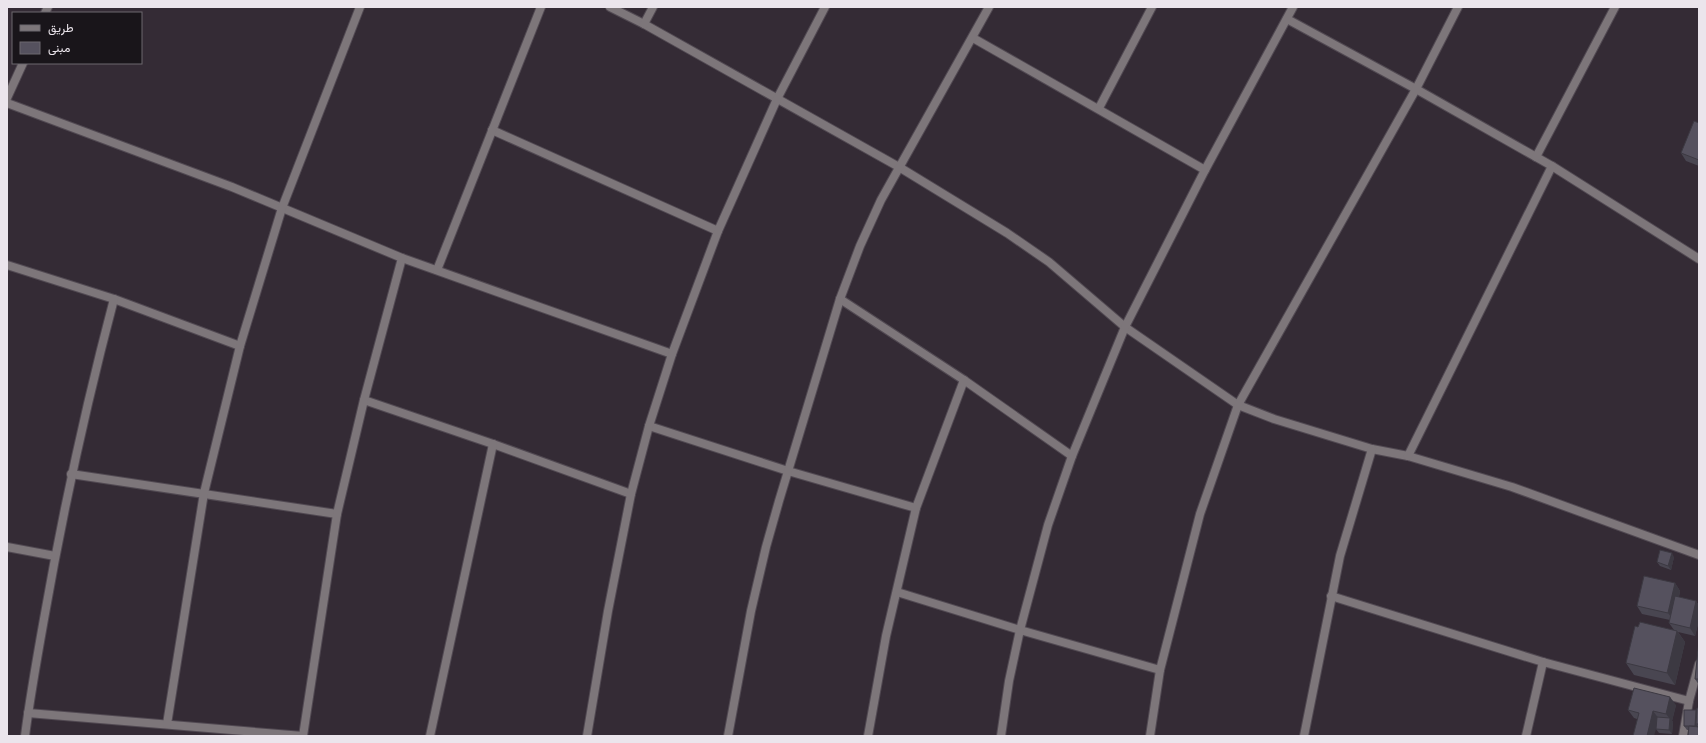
<svg xmlns="http://www.w3.org/2000/svg" width="1706" height="743" font-family="'Crimson Pro',Vazirmatn,serif">
  <style>
    .lines { fill: none; stroke-linecap: round; stroke-linejoin: round }
    .minor-casing { stroke: #514952; stroke-width: 10 }
    .minor { stroke: #7d767a; stroke-width: 8 }
    .wall { fill: #494651 }
    .shaded-wall { fill: #3c3942 }
    .building { fill: #55515e; stroke: #3c3942 }
  </style>
  <rect width="100%" height="100%" fill="#342b35"/>
  <g class="lines">
    <g class="minor-casing">
      <g id="minor">
        <polyline points="610,7 644,24 899,167 1007,233 1049,262 1125,327 1238,405 1274,419 1372,449 1408,456 1512,487 1699,555"/>
        <polyline points="45,13 48,7"/>
        <polyline points="1287,19 1416,89 1552,166 1699,259"/>
        <polyline points="644,24 653,7"/>
        <polyline points="973,38 1205,170"/>
        <polyline points="7,98 23,63"/>
        <polyline points="7,103 232,187 402,258 672,354"/>
        <polyline points="1099,108 1152,7"/>
        <polyline points="492,130 718,231"/>
        <polyline points="1536,157 1615,7"/>
        <polyline points="7,265 114,299 240,346"/>
        <polyline points="437,270 541,7"/>
        <polyline points="840,299 964,380 1072,456"/>
        <polyline points="364,400 493,444 631,494"/>
        <polyline points="649,426 788,471 916,508"/>
        <polyline points="1408,456 1552,166"/>
        <polyline points="71,474 337,514"/>
        <polyline points="7,547 55,556"/>
        <polyline points="897,592 1020,630 1160,670"/>
        <polyline points="1331,596 1543,662 1689,701"/>
        <polyline points="28,713 303,736"/>
        <polyline points="167,724 204,493 240,346 282,208 360,7"/>
        <path d="M 25,736 C 30,697 37,658 44,619 C 63,511 86,405 114,299"/>
        <polyline points="303,736 337,514 364,400 402,258"/>
        <polyline points="430,736 493,444"/>
        <polyline points="587,736 608,611 631,494 649,426 672,354 718,231 777,99 825,7"/>
        <polyline points="728,736 751,611 766,547 779,501 840,299 860,246 881,200 989,7"/>
        <polyline points="868,736 886,636 916,508 964,380"/>
        <polyline points="1001,736 1009,681 1020,630 1048,525 1072,456 1125,327 1205,170 1293,7"/>
        <polyline points="1150,736 1160,670 1200,514 1238,405 1416,89 1458,7"/>
        <polyline points="1304,736 1340,556 1372,449"/>
        <polyline points="1526,736 1543,662"/>
        <polyline points="1683,736 1689,701 1699,664"/>
      </g>
    </g>
    <use href="#minor" class="minor"/>
  </g>
  <g class="wall">
    <polygon points="1699,123 1699,166 1686,161 1681,153"/>
    <polygon points="1674,557 1671,570 1660,566 1657,562"/>
    <polygon points="1675,583 1680,591 1679,597 1696,601 1699,606 1699,620 1695,636 1678,632 1685,642 1675,685 1634,675 1626,663 1638,627 1674,630 1669,623 1670,620 1642,614 1637,606"/>
    <polygon points="1699,641 1699,685 1695,679"/>
    <polygon points="1676,705 1672,721 1673,722 1672,734 1659,733 1656,729 1637,719 1634,718 1628,710"/>
    <polygon points="1699,708 1699,736 1688,730 1687,730 1684,726"/>
  </g>
  <g class="shaded-wall">
    <polygon points="1672,553 1674,557 1671,570 1668,566"/>
    <polygon points="1675,583 1680,591 1674,621 1668,613"/>
    <polygon points="1696,601 1699,606 1699,620 1695,636 1690,628"/>
    <polygon points="1677,631 1685,642 1675,685 1667,673"/>
    <polygon points="1670,697 1676,705 1672,721 1673,722 1672,734 1669,730 1670,719 1666,714"/>
    <polygon points="1696,710 1699,714 1696,724 1698,727 1698,730 1695,726"/>
    <polygon points="1653,711 1659,719 1654,736 1647,736"/>
  </g>
  <g class="building">
    <polygon points="1694,121 1699,123 1699,160 1681,153"/>
    <polygon points="1660,550 1672,553 1668,566 1657,562"/>
    <polygon points="1644,576 1675,583 1668,613 1637,606"/>
    <polygon points="1675,596 1696,601 1690,628 1669,623"/>
    <polygon points="1640,622 1677,631 1667,673 1626,663 1635,626 1638,627"/>
    <polygon points="1699,641 1699,679 1695,679"/>
    <polygon points="1634,688 1670,697 1666,714 1653,711 1647,736 1633,736 1639,713 1628,710"/>
    <polygon points="1697,708 1699,708 1699,724 1696,724"/>
    <polygon points="1684,710 1696,710 1695,726 1684,726"/>
    <polygon points="1657,717 1670,718 1669,730 1656,729"/>
    <polygon points="1689,726 1699,727 1699,736 1688,736"/>
  </g>
  <rect width="1706" height="743" fill="none" stroke="#ebe5ec" stroke-width="16"/>
  <rect x="12" y="12" width="130" height="52" fill="#19151a" stroke="#6d686e"/>
  <rect x="20" y="25" width="20" height="6" fill="#7d767a" stroke="#6d686e"/>
  <text x="48" y="32" font-size="12" fill="#ebe5ec">طريق</text>
  <rect x="20" y="42" width="20" height="12" fill="#55515e" stroke="#6d686e"/>
  <text x="48" y="52" font-size="12" fill="#ebe5ec">مبنى</text>
</svg>
